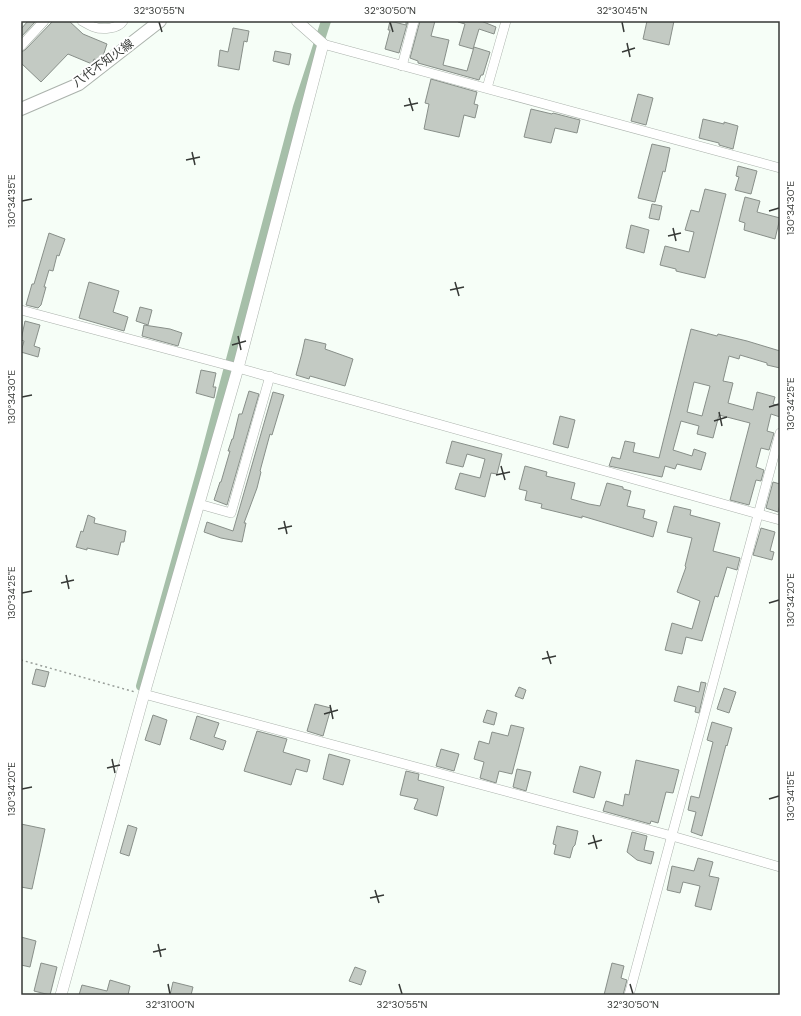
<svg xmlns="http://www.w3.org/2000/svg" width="801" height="1016" font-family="'DM Sans','Noto Sans JP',sans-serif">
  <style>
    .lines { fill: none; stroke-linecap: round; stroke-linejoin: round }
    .canal { stroke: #a6bfa9; stroke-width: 10 }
    .building { fill: #c3cac3; stroke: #888f89; fill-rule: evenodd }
    .minor-casing { stroke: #abb2ac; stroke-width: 10 }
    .tertiary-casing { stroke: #abb2ac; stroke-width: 12 }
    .secondary-casing { stroke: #abb2ac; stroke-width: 14 }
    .path { stroke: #989e99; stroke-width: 1.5; stroke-dasharray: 2 3; stroke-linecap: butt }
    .minor { stroke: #fff; stroke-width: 9 }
    .tertiary { stroke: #fff; stroke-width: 11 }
    .secondary { stroke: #fff; stroke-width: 12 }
    .ticks { fill: none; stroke: #363936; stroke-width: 1.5 }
    .labels { text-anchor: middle; stroke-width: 4; stroke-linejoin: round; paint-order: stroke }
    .street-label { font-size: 12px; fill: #363936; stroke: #fff }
    .neatline { fill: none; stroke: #363936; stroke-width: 1.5 }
    .ticks-label { font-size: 10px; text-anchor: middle; fill: #363936 }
  </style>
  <rect width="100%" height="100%" fill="#f6fef7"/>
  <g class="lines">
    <polyline class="canal" points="141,686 202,469 298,107 326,21"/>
  </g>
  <g class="building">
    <polygon points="28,21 35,22 21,37 21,29"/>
    <polygon points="53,21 69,21 83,34 107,44 103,56 97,60 94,59 92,64 68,54 41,82 21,63 21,52 25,50"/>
    <polygon points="390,21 406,25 406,21 408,21 399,53 385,49 390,30 388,30"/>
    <polygon points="420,21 435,21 431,36 449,40 443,65 467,71 474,47 490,52 483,75 481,75 479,80 418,63 418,61 410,58"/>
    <polygon points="458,21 481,21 496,27 494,34 479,29 473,49 459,45 465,24 458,22"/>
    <polygon points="647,21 674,21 669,45 643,39"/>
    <polygon points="233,28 249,31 247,42 244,41 239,70 218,66 220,50 228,52"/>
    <polygon points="275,51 291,54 289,65 273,61"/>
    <polygon points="431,79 477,92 474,104 478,105 475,118 464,115 459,137 424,129 429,104 425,103"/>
    <polygon points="638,94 653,98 646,125 631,121"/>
    <polygon points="531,109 552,114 553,113 580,120 577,133 555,128 551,143 524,137"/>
    <polygon points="703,119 724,124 724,122 738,126 733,149 719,145 719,143 699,138"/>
    <polygon points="652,144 670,148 665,172 663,171 655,202 638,198"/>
    <polygon points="738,166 757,171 751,194 735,190 739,177 736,176"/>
    <polygon points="705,189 726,194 705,278 676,271 676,269 660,265 665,246 689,252 694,232 685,230 691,210 699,212"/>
    <polygon points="745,197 760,201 757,212 780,218 775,239 744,230 745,223 739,221"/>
    <polygon points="652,204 662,206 659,220 649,218"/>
    <polygon points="631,225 649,230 644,253 626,248"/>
    <polygon points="49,233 65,239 59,256 57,255 53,271 49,270 44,287 46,287 41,305 38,308 26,305 32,284 34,284"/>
    <polygon points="89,282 119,291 113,312 128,317 124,331 79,318"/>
    <polygon points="140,307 152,310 148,325 136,321"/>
    <polygon points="25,321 40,325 34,346 40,348 38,357 21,352 24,341 21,340"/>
    <polygon points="144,325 170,329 182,333 178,346 142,336"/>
    <path d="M 691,329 L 717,336 L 718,334 L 747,341 L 780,351 L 780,368 L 767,365 L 767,363 L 740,355 L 739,359 L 729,356 L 723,381 L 733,383 L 728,403 L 753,410 L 757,392 L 775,397 L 773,404 L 780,406 L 780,417 L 771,414 L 767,431 L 774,433 L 769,450 L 761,448 L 756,467 L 764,470 L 761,481 L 756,480 L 749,505 L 730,500 L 750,423 L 719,415 L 713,438 L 697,434 L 699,426 L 681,421 L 673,450 L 692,456 L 694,449 L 706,453 L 701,470 L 677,464 L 675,469 L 665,466 L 662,477 L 609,466 L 612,457 L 620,459 L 625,441 L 635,443 L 633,452 L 659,458 ZM 694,382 L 710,386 L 702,416 L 687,412 Z"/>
    <polygon points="305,339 326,344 325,349 353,359 345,386 310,376 309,379 296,375 302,353"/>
    <polygon points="201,370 216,373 213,387 216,387 214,398 196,393"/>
    <polygon points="249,391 259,394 227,505 214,500 220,482 221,482 230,451 228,451 232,439 233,439 239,414 242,414"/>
    <polygon points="273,392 284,395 272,435 270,434 260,471 261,472 257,488 244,523 246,523 242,542 221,538 204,532 207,522 233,531"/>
    <polygon points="560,416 575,420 568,448 553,444"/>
    <polygon points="452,441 502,454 497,474 491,473 485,497 455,489 460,473 480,478 485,459 467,454 463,467 446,463"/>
    <polygon points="525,466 547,472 546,476 575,483 571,499 589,504 600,506 607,483 623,487 623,489 631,491 627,506 645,510 643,518 657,522 653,537 582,516 582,518 541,508 542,504 525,500 527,491 519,489"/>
    <polygon points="773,482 780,484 780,505 778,512 766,508"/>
    <polygon points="674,506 691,510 690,515 720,523 713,551 740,558 737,570 727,567 718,597 715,596 702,641 686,637 682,654 665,650 672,623 692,629 700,601 677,592 686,567 685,566 692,538 667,532"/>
    <polygon points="88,515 95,518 94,523 126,531 124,542 121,542 118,555 87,548 87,550 76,547 81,531 83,532"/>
    <polygon points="761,528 775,532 770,551 774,552 772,560 753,555"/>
    <polygon points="36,669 49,672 45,687 32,684"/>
    <polygon points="701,682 706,683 699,713 695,712 696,707 674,701 678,686 699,692"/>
    <polygon points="519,687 526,690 523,699 515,696"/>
    <polygon points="724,688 736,692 729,713 717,709"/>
    <polygon points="315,704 331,708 323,736 307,731"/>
    <polygon points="487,710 497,713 494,725 483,722"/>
    <polygon points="153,715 167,720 160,745 145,740"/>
    <polygon points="197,716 219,723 214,737 226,741 223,750 190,739"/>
    <polygon points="712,722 732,728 727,746 726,745 702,836 691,832 696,812 688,810 691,796 699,798 713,742 707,740"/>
    <polygon points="511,725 524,728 512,774 499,771 496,783 480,778 484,762 474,759 479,741 489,744 492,732 508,736"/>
    <polygon points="257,731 287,739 283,752 310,760 307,772 296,769 291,785 244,771"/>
    <polygon points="441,749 459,754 454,771 436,766"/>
    <polygon points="329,754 350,760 343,785 323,779"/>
    <polygon points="636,760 679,770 673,793 666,792 658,823 651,821 650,824 603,811 606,801 623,806 625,794 629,795"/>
    <polygon points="580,766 601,772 594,798 573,792"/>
    <polygon points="517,769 531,772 526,791 513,787"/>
    <polygon points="406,771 419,774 418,780 444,787 437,816 414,809 418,799 400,795"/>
    <polygon points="21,824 45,829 32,889 21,887"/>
    <polygon points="128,825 137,828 129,856 120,853"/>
    <polygon points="557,826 578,831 575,845 573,847 570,858 554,854 556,845 553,844"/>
    <polygon points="632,832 647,836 644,850 654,852 651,864 637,860 627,852"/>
    <polygon points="698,858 713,862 709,876 719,878 711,910 695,906 700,886 683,882 680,893 667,890 672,866 694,871"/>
    <polygon points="21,937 36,941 30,967 21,965"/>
    <polygon points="41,963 57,967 50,995 34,991"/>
    <polygon points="612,963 624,966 621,978 627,980 623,995 604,995"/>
    <polygon points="355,967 366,971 361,985 349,981"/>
    <polygon points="110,980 130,986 128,995 79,995 82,985 107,991"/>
    <polygon points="173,982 193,987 191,995 170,995"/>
  </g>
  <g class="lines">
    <g class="minor-casing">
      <g id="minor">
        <path d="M 82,21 C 86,23 90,26 94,27 C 102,30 118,29 123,21"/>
        <polyline points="323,44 780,168"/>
        <polyline points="21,46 44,21"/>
        <polyline points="402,66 414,21"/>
        <polyline points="487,88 506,21"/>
        <polyline points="21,310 238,368 780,520"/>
        <polyline points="199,504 231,513 270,376"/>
        <polyline points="144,694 672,836 780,867"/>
        <polyline points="629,995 780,433"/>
      </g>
    </g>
    <g class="tertiary-casing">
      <polyline id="tertiary" points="61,995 144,694 238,368 323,44 297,21"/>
    </g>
    <g class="secondary-casing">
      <polyline id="secondary" points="21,109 79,84 160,21"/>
    </g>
    <polyline class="path" points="21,660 135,692"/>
    <use href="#minor" class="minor"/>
    <use href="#tertiary" class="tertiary"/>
    <use href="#secondary" class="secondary"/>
  </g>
  <path class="ticks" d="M 159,22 L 162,32M 390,22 L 393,32M 622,22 L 624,32M 627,43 L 630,57M 622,52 L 635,48M 409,98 L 413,111M 404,106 L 418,103M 192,152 L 195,165M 186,160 L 200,157M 22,201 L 32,199M 769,211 L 779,208M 673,228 L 676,241M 668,236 L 681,233M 455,282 L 459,296M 450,290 L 464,287M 238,336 L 241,350M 232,345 L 246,341M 22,397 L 32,395M 769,407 L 779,404M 719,412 L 722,426M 714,421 L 727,417M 501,466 L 505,480M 496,475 L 510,472M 284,521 L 287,534M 278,529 L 292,526M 66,575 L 69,589M 61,583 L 74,580M 22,593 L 32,591M 769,603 L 779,600M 547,651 L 551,664M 542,659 L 556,656M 330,705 L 333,719M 324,714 L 338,710M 112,759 L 115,773M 107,768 L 120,765M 22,789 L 32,787M 769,799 L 779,796M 593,835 L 597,849M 588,844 L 602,840M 375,890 L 379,903M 370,898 L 384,895M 158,944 L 161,957M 153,952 L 166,949M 168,984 L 170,994M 399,984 L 402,994M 630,984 L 633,994"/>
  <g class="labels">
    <g class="street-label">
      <text transform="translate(103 63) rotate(-36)" y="4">八代不知火線</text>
    </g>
  </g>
  <rect width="801" height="1016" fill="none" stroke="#ffffff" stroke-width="44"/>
  <rect x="22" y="22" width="757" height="972" class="neatline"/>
  <g class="ticks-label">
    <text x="159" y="14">32°30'55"N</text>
    <text x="390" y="14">32°30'50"N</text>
    <text x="622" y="14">32°30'45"N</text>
    <text transform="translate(11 201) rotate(-90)" y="4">130°34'35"E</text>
    <text transform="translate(790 208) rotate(-90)" y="4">130°34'30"E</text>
    <text transform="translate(11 397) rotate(-90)" y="4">130°34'30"E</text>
    <text transform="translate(790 404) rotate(-90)" y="4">130°34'25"E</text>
    <text transform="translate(11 593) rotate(-90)" y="4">130°34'25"E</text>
    <text transform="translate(790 600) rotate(-90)" y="4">130°34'20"E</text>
    <text transform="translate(11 789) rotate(-90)" y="4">130°34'20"E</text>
    <text transform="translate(790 796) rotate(-90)" y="4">130°34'15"E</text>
    <text x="170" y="1008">32°31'00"N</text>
    <text x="402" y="1008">32°30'55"N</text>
    <text x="633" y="1008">32°30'50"N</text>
  </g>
</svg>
